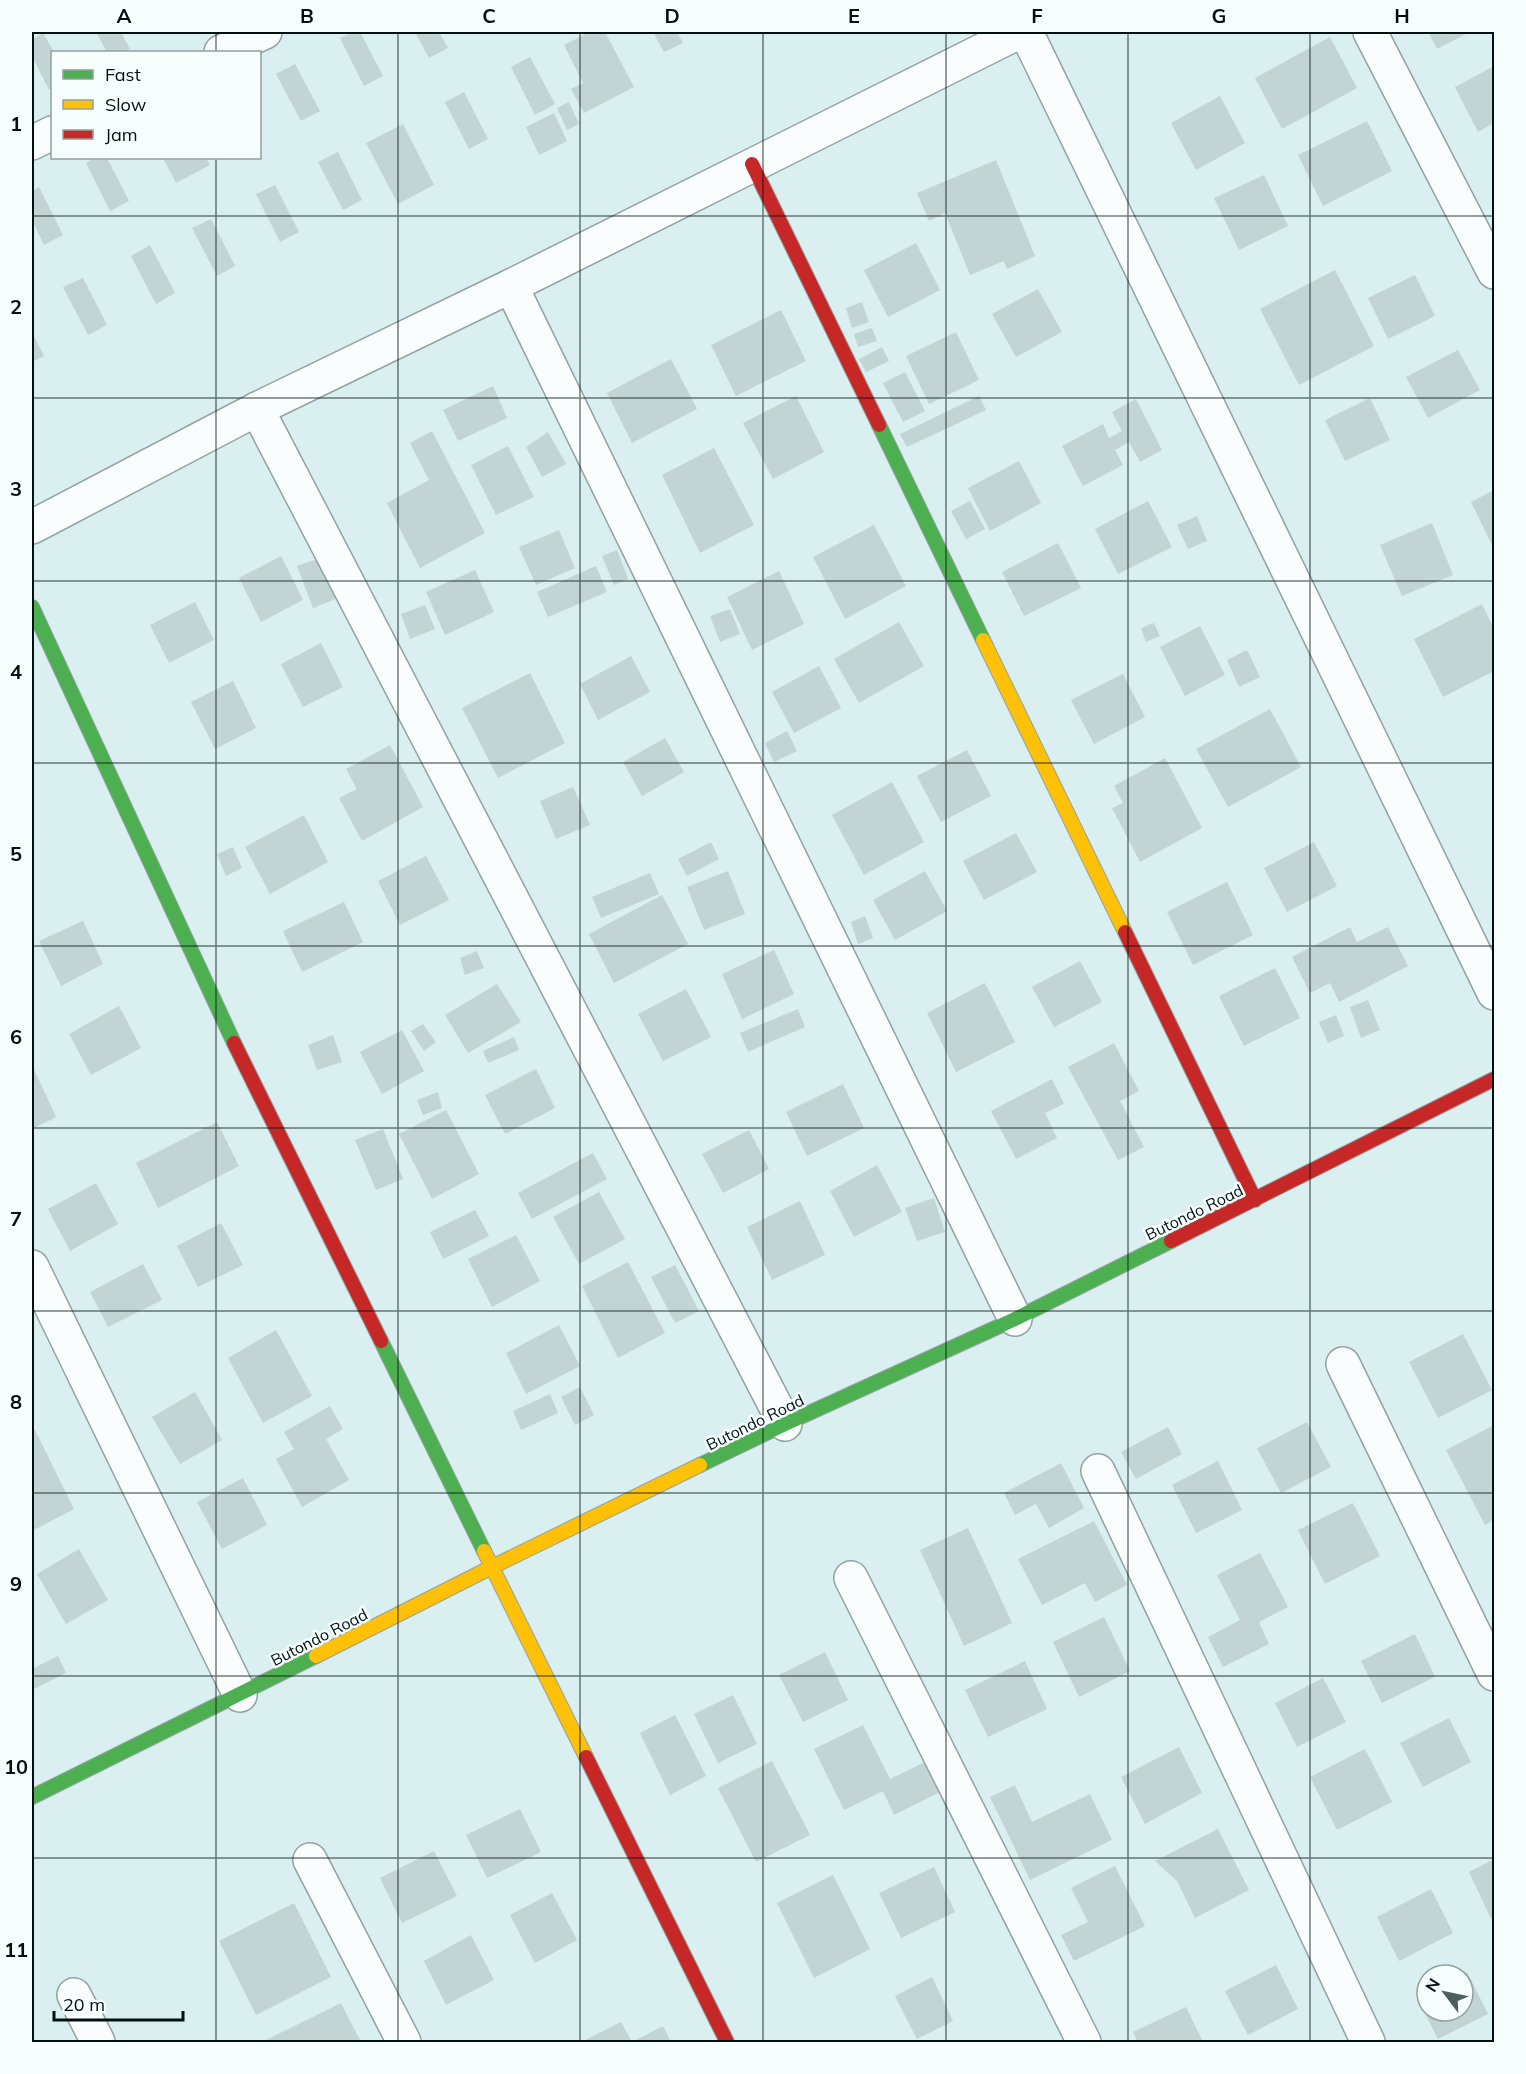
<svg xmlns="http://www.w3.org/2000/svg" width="1526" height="2074" font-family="Mulish,sans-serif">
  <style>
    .building { fill: #c3d4d4 }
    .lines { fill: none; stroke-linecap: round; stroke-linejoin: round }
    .street-casing { stroke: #92a2a2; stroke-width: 36 }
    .fast-casing { stroke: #92a2a2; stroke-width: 16 }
    .slow-casing { stroke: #92a2a2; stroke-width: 16 }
    .jam-casing { stroke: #92a2a2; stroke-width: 16 }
    .street { stroke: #f9fdfd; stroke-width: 33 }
    .fast { stroke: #4caf50; stroke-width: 14 }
    .slow { stroke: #ffc107; stroke-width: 14 }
    .jam { stroke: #c62828; stroke-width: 14 }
    .grid { fill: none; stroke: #031010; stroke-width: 1.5; stroke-opacity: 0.55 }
    .labels { text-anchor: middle; stroke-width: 5; stroke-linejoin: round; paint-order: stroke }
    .street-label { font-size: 16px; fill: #031010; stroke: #f6fefe }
    .neatline { fill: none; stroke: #031010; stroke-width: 2 }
    .grid-label { font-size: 20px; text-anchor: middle; font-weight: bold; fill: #031010 }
  </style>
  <rect width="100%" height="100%" fill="#daefef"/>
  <g class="building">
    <polygon points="96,32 121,32 130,49 123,52 107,52"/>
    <polygon points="353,32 360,32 383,76 364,86 340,38"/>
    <polygon points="415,32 439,32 448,48 429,58"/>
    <polygon points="590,32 605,32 634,87 584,113 571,89 583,83 564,45"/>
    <polygon points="653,32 677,32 683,43 664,52"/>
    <polygon points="1428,32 1470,32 1437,49"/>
    <polygon points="43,33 54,52 52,88 49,90 32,56 32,39"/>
    <polygon points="1330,37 1357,88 1282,129 1255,78"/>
    <polygon points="530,57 555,104 535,115 511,67"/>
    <polygon points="295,64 320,111 301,121 276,74"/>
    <polygon points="1494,66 1494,123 1478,132 1455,87"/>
    <polygon points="464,92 488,139 469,149 445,102"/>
    <polygon points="1220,96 1245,143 1196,170 1171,123"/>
    <polygon points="569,102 579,124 567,130 557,108"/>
    <polygon points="554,113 567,141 539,155 526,127"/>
    <polygon points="1367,121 1392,171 1323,206 1298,155"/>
    <polygon points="403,124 434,185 398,204 366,143"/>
    <polygon points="338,152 362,200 343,210 318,162"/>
    <polygon points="96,158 107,158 129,201 110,211 86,163"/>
    <polygon points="163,158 206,158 210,165 176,183"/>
    <polygon points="996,160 1035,256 1007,269 1004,261 970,275 945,213 929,221 917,193"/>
    <polygon points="1264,175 1288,226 1239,250 1214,198"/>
    <polygon points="275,185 299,232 280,242 256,194"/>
    <polygon points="39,187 63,235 44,245 32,220 32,191"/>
    <polygon points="211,219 235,266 217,276 192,228"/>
    <polygon points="916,243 940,290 888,317 864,270"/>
    <polygon points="150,245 175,293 156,304 131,256"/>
    <polygon points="1335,270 1374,346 1299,385 1260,309"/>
    <polygon points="1415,275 1435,316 1388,339 1368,298"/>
    <polygon points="83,278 107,325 88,335 63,287"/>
    <polygon points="1038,289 1062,332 1016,357 992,314"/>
    <polygon points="862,302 869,322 852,328 846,308"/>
    <polygon points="781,310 806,361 736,396 711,345"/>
    <polygon points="872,328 877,341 858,347 854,334"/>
    <polygon points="32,332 44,356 32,362"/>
    <polygon points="956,332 979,380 929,404 906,356"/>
    <polygon points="882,347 889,361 866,372 859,359"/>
    <polygon points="1458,350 1480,390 1428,418 1406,377"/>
    <polygon points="671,359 697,409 632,443 607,393"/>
    <polygon points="905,372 925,411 903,422 883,383"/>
    <polygon points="493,386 507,418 458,441 443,410"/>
    <polygon points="796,396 824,452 773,479 743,423"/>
    <polygon points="979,396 986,410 907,447 900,434"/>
    <polygon points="1370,398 1390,440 1345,461 1325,420"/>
    <polygon points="1136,399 1162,450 1140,462 1129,442 1115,450 1123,465 1083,486 1062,446 1103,424 1109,438 1122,431 1112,412"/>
    <polygon points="432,431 485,533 420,568 387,503 429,480 410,443"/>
    <polygon points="548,432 566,464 542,477 526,447"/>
    <polygon points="508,446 534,497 496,515 471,465"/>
    <polygon points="714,448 754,525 700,553 662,475"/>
    <polygon points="1019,461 1041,503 990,531 968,488"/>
    <polygon points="1494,490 1494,549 1471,502"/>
    <polygon points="970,501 985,529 966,539 951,511"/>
    <polygon points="1148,501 1172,547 1118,574 1095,529"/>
    <polygon points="1197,516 1207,541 1188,549 1177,525"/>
    <polygon points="1432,523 1453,575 1402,596 1380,545"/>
    <polygon points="874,525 906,586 845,619 813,557"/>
    <polygon points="559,530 575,568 536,585 519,547"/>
    <polygon points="1058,543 1081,588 1024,616 1002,572"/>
    <polygon points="617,550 628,579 614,585 602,556"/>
    <polygon points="281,556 303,600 261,622 239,578"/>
    <polygon points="323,557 338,598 313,608 297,566"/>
    <polygon points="596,566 607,592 548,617 537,592"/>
    <polygon points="475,570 494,612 445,635 426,592"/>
    <polygon points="779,571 804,624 752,650 727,597"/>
    <polygon points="195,602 214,640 169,663 150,625"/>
    <polygon points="1482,604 1494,629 1494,671 1443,697 1414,639"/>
    <polygon points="425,605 435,629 410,639 401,614"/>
    <polygon points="730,609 740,634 720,642 710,616"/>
    <polygon points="899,622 924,666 859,703 834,659"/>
    <polygon points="1154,623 1160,636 1146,642 1141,628"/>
    <polygon points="1200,626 1225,675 1185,696 1160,647"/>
    <polygon points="321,643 343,687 303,707 281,664"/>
    <polygon points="1247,650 1260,677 1239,687 1227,660"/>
    <polygon points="631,656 650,692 598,720 580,684"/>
    <polygon points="819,666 841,708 794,733 772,692"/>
    <polygon points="530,673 565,743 498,778 462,708"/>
    <polygon points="1123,674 1145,717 1094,744 1071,700"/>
    <polygon points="233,681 256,728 215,749 191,702"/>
    <polygon points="1270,709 1301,767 1228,807 1196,749"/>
    <polygon points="787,731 797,751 774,762 765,743"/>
    <polygon points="665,738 684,772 642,796 623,762"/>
    <polygon points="390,745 423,807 362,841 339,798 357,789 346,769"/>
    <polygon points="967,750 991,796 941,822 917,776"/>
    <polygon points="1165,758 1202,828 1140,862 1112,808 1123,803 1114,786"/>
    <polygon points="892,782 924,842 864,875 832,815"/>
    <polygon points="573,787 590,825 556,839 540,801"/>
    <polygon points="304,815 328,862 270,894 245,847"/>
    <polygon points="1016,833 1037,872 984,900 963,861"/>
    <polygon points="711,842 719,859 687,876 678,859"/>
    <polygon points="1314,842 1337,886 1287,912 1264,868"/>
    <polygon points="233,847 242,868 226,876 217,854"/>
    <polygon points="426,856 449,900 400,925 378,881"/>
    <polygon points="728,871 745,914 704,930 687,887"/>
    <polygon points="925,871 947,911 895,940 873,900"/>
    <polygon points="650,873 659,894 601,918 592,897"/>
    <polygon points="1227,882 1253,935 1193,965 1167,912"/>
    <polygon points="662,895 688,944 614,983 589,934"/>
    <polygon points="344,902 363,942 302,972 283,931"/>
    <polygon points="865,916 873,938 858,944 851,922"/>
    <polygon points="83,921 103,964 61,986 39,941"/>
    <polygon points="1350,927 1357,942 1388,927 1408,966 1339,1002 1330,983 1310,993 1292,957"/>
    <polygon points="774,950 794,994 742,1019 722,974"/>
    <polygon points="477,951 484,968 465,975 460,958"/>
    <polygon points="1080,961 1102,1002 1054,1027 1032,987"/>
    <polygon points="1275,968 1300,1018 1244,1046 1219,996"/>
    <polygon points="985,983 1015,1042 956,1072 927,1013"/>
    <polygon points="497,984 521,1022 468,1053 445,1015"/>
    <polygon points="686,989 711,1037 663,1061 638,1014"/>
    <polygon points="1368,1000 1380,1030 1361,1038 1350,1007"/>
    <polygon points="119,1006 141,1048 91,1075 69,1034"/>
    <polygon points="798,1009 805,1027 748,1052 740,1033"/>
    <polygon points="1336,1015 1344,1036 1328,1043 1319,1022"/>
    <polygon points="423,1024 436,1042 424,1051 411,1031"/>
    <polygon points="402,1030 424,1071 382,1094 360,1052"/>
    <polygon points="333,1035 342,1062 317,1070 308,1045"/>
    <polygon points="514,1037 519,1050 488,1063 483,1051"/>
    <polygon points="1114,1043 1139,1091 1120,1101 1144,1147 1118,1160 1068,1067"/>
    <polygon points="32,1065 56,1117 32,1129"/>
    <polygon points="536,1069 555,1108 505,1134 485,1095"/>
    <polygon points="1052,1079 1064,1104 1045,1113 1057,1138 1016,1159 991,1111"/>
    <polygon points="843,1084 864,1128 807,1156 786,1112"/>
    <polygon points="438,1092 442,1108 423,1115 417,1100"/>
    <polygon points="446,1110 479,1174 432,1199 399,1134"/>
    <polygon points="217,1122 239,1166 158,1208 136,1163"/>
    <polygon points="383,1129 403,1179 376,1190 355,1140"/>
    <polygon points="749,1130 769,1169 723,1193 702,1154"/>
    <polygon points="593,1153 607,1179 532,1219 518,1193"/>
    <polygon points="877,1165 902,1212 854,1237 830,1191"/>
    <polygon points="96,1183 118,1224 70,1251 48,1209"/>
    <polygon points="599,1192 625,1239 579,1264 553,1217"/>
    <polygon points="934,1198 945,1232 917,1241 905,1208"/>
    <polygon points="800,1201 825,1255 772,1280 747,1227"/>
    <polygon points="475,1210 489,1236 443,1259 430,1232"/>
    <polygon points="221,1223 243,1265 198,1287 177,1246"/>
    <polygon points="516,1235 540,1281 492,1307 468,1259"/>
    <polygon points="628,1262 665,1333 618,1358 582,1286"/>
    <polygon points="143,1264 162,1300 108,1327 90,1292"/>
    <polygon points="675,1265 699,1311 675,1323 651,1277"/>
    <polygon points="559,1325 580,1366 526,1394 506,1353"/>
    <polygon points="276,1330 312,1396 263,1423 228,1358"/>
    <polygon points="1463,1334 1492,1390 1438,1418 1409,1362"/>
    <polygon points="580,1387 594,1415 575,1425 561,1397"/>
    <polygon points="195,1392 222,1440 180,1464 152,1417"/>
    <polygon points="550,1394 558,1413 521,1430 513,1411"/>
    <polygon points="330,1406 343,1429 326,1439 349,1480 302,1507 276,1459 294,1449 284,1432"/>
    <polygon points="1307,1422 1331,1467 1281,1493 1257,1448"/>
    <polygon points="1494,1425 1494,1520 1485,1525 1446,1450"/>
    <polygon points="1168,1427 1182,1454 1136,1479 1121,1452"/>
    <polygon points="35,1430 74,1509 32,1531 32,1432"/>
    <polygon points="1218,1461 1242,1510 1196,1533 1172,1485"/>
    <polygon points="1061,1463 1084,1508 1049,1528 1036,1504 1015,1515 1004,1493"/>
    <polygon points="243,1478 267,1525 222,1549 197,1502"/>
    <polygon points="1353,1503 1380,1556 1325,1584 1298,1530"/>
    <polygon points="1094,1521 1127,1585 1095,1602 1085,1583 1042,1605 1018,1559"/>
    <polygon points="968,1528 1012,1623 964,1646 920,1550"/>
    <polygon points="79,1549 108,1600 66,1624 37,1574"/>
    <polygon points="1260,1553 1288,1607 1259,1622 1269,1644 1223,1667 1208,1637 1240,1620 1217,1575"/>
    <polygon points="1104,1617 1130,1671 1079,1697 1053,1642"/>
    <polygon points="1415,1634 1435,1677 1382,1703 1361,1661"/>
    <polygon points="825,1652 848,1700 803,1722 779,1675"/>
    <polygon points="58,1656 66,1673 32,1690 32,1669"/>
    <polygon points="1025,1661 1047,1709 988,1737 965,1690"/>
    <polygon points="1323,1678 1346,1722 1297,1747 1275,1703"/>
    <polygon points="733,1695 757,1744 718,1763 694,1714"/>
    <polygon points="675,1715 706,1776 670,1795 640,1733"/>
    <polygon points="1449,1718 1471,1762 1423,1787 1400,1743"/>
    <polygon points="863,1725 890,1779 925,1762 940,1792 894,1815 883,1791 844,1810 814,1749"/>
    <polygon points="1179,1747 1202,1793 1145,1824 1121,1777"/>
    <polygon points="1365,1749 1392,1802 1337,1830 1310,1777"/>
    <polygon points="772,1761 810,1835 756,1862 718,1788"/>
    <polygon points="1015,1785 1032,1822 1090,1794 1112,1840 1030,1880 990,1797"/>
    <polygon points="520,1809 541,1852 487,1878 466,1835"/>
    <polygon points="1218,1829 1249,1890 1195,1918 1177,1881 1155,1861"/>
    <polygon points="434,1851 457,1896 402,1923 380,1878"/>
    <polygon points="1494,1859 1494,1917 1491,1919 1469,1872"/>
    <polygon points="1115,1866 1145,1926 1074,1961 1061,1935 1088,1922 1071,1888"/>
    <polygon points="934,1867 955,1912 901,1938 879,1893"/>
    <polygon points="833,1875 870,1949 814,1978 777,1903"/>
    <polygon points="1431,1889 1453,1933 1399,1961 1377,1917"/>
    <polygon points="552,1893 577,1940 535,1963 510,1915"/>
    <polygon points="294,1903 331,1977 256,2015 219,1941"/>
    <polygon points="471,1935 494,1980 446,2005 424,1961"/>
    <polygon points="1276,1965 1298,2009 1248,2035 1225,1991"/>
    <polygon points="1467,1972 1488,2014 1438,2039 1417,1998 1427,1993 1427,2011 1463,2011 1463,1975"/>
    <polygon points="932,1977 953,2021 917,2039 895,1996"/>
    <polygon points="341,2003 361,2042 262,2042"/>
    <polygon points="1186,2007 1203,2042 1138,2042 1133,2032"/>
    <polygon points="621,2022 632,2042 663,2026 671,2042 581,2042"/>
  </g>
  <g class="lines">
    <g class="street-casing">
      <g id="street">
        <polyline points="1026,32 1494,993"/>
        <polyline points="1370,32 1494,272"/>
        <polyline points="221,52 265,32"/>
        <polyline points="32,143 52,133"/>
        <polyline points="511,286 1015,1319"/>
        <polyline points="257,409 785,1424"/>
        <polyline points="32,527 257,409 511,286 1019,32"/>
        <polyline points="32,1267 240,1695"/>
        <polyline points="1343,1364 1494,1674"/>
        <polyline points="1098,1471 1368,2042"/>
        <polyline points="851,1578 1084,2042"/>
        <polyline points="310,1860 404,2042"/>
        <polyline points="74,1995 98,2042"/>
      </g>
    </g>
    <g class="fast-casing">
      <g id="fast">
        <polyline points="879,425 983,640"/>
        <polyline points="32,607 234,1043"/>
        <polyline points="381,1341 484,1551"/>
        <polyline points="700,1465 785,1424 1015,1319 1171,1241"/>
        <polyline points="32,1797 316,1656"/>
      </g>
    </g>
    <g class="slow-casing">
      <g id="slow">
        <polyline points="983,640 1125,932"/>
        <polyline points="484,1551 586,1757"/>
        <polyline points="316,1656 492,1567 700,1465"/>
      </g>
    </g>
    <g class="jam-casing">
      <g id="jam">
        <polyline points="752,164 879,425"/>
        <polyline points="1125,932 1255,1200"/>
        <polyline points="234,1043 381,1341"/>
        <polyline points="1171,1241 1494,1079"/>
        <polyline points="586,1757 727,2042"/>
      </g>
    </g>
    <use href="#street" class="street"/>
    <use href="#fast" class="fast"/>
    <use href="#slow" class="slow"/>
    <use href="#jam" class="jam"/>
  </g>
  <path class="grid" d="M 216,32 L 216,52M 398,32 L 398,2042M 580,32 L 580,2042M 763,32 L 763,2042M 946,32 L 946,2042M 1128,32 L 1128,2042M 1310,32 L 1310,2042M 216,158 L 216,2042M 32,216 L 1494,216M 32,398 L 1494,398M 32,581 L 1494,581M 32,763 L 1494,763M 32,946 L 1494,946M 32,1128 L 1494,1128M 32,1311 L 1494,1311M 32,1493 L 1494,1493M 32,1676 L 1494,1676M 32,1858 L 1494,1858"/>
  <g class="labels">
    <g class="street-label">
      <text transform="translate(1194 1212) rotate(-26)" y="6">Butondo Road</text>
      <text transform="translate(755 1422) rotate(-26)" y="6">Butondo Road</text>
      <text transform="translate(319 1637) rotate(-27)" y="6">Butondo Road</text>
    </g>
  </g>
  <rect width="1526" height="2074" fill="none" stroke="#f6fefe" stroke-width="66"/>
  <rect x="51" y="51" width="210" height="108" fill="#f6fefe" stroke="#959f9f" stroke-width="1.5"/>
  <rect x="63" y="70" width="30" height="9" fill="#4caf50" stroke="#959f9f" stroke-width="1.5"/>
  <text x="105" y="81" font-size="18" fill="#031010">Fast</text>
  <rect x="63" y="100" width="30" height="9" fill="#ffc107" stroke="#959f9f" stroke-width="1.5"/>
  <text x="105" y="111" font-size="18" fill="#031010">Slow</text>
  <rect x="63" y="130" width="30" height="9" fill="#c62828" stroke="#959f9f" stroke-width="1.5"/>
  <text x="105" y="141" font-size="18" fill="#031010">Jam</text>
  <g transform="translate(1445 1993) rotate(302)"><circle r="28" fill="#f6fefe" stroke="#959f9f" stroke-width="1.5"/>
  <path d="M0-4.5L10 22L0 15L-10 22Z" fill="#4e5e5e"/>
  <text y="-9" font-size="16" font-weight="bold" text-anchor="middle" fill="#031010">N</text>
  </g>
  <path d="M54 2011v9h129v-9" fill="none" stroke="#031010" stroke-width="3"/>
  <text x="63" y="2011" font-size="18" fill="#031010" stroke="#f6fefe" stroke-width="4.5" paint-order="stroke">20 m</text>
  <rect x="33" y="33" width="1460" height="2008" class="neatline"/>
  <g class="grid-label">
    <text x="124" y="23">A</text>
    <text x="307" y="23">B</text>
    <text x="489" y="23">C</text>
    <text x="672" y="23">D</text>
    <text x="854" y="23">E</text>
    <text x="1037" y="23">F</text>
    <text x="1219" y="23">G</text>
    <text x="1402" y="23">H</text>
    <text x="16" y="131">1</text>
    <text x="16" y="314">2</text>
    <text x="16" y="496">3</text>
    <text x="16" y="679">4</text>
    <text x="16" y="861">5</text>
    <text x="16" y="1044">6</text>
    <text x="16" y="1226">7</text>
    <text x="16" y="1409">8</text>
    <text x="16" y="1591">9</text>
    <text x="16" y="1774">10</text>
    <text x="16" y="1957">11</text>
  </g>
</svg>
